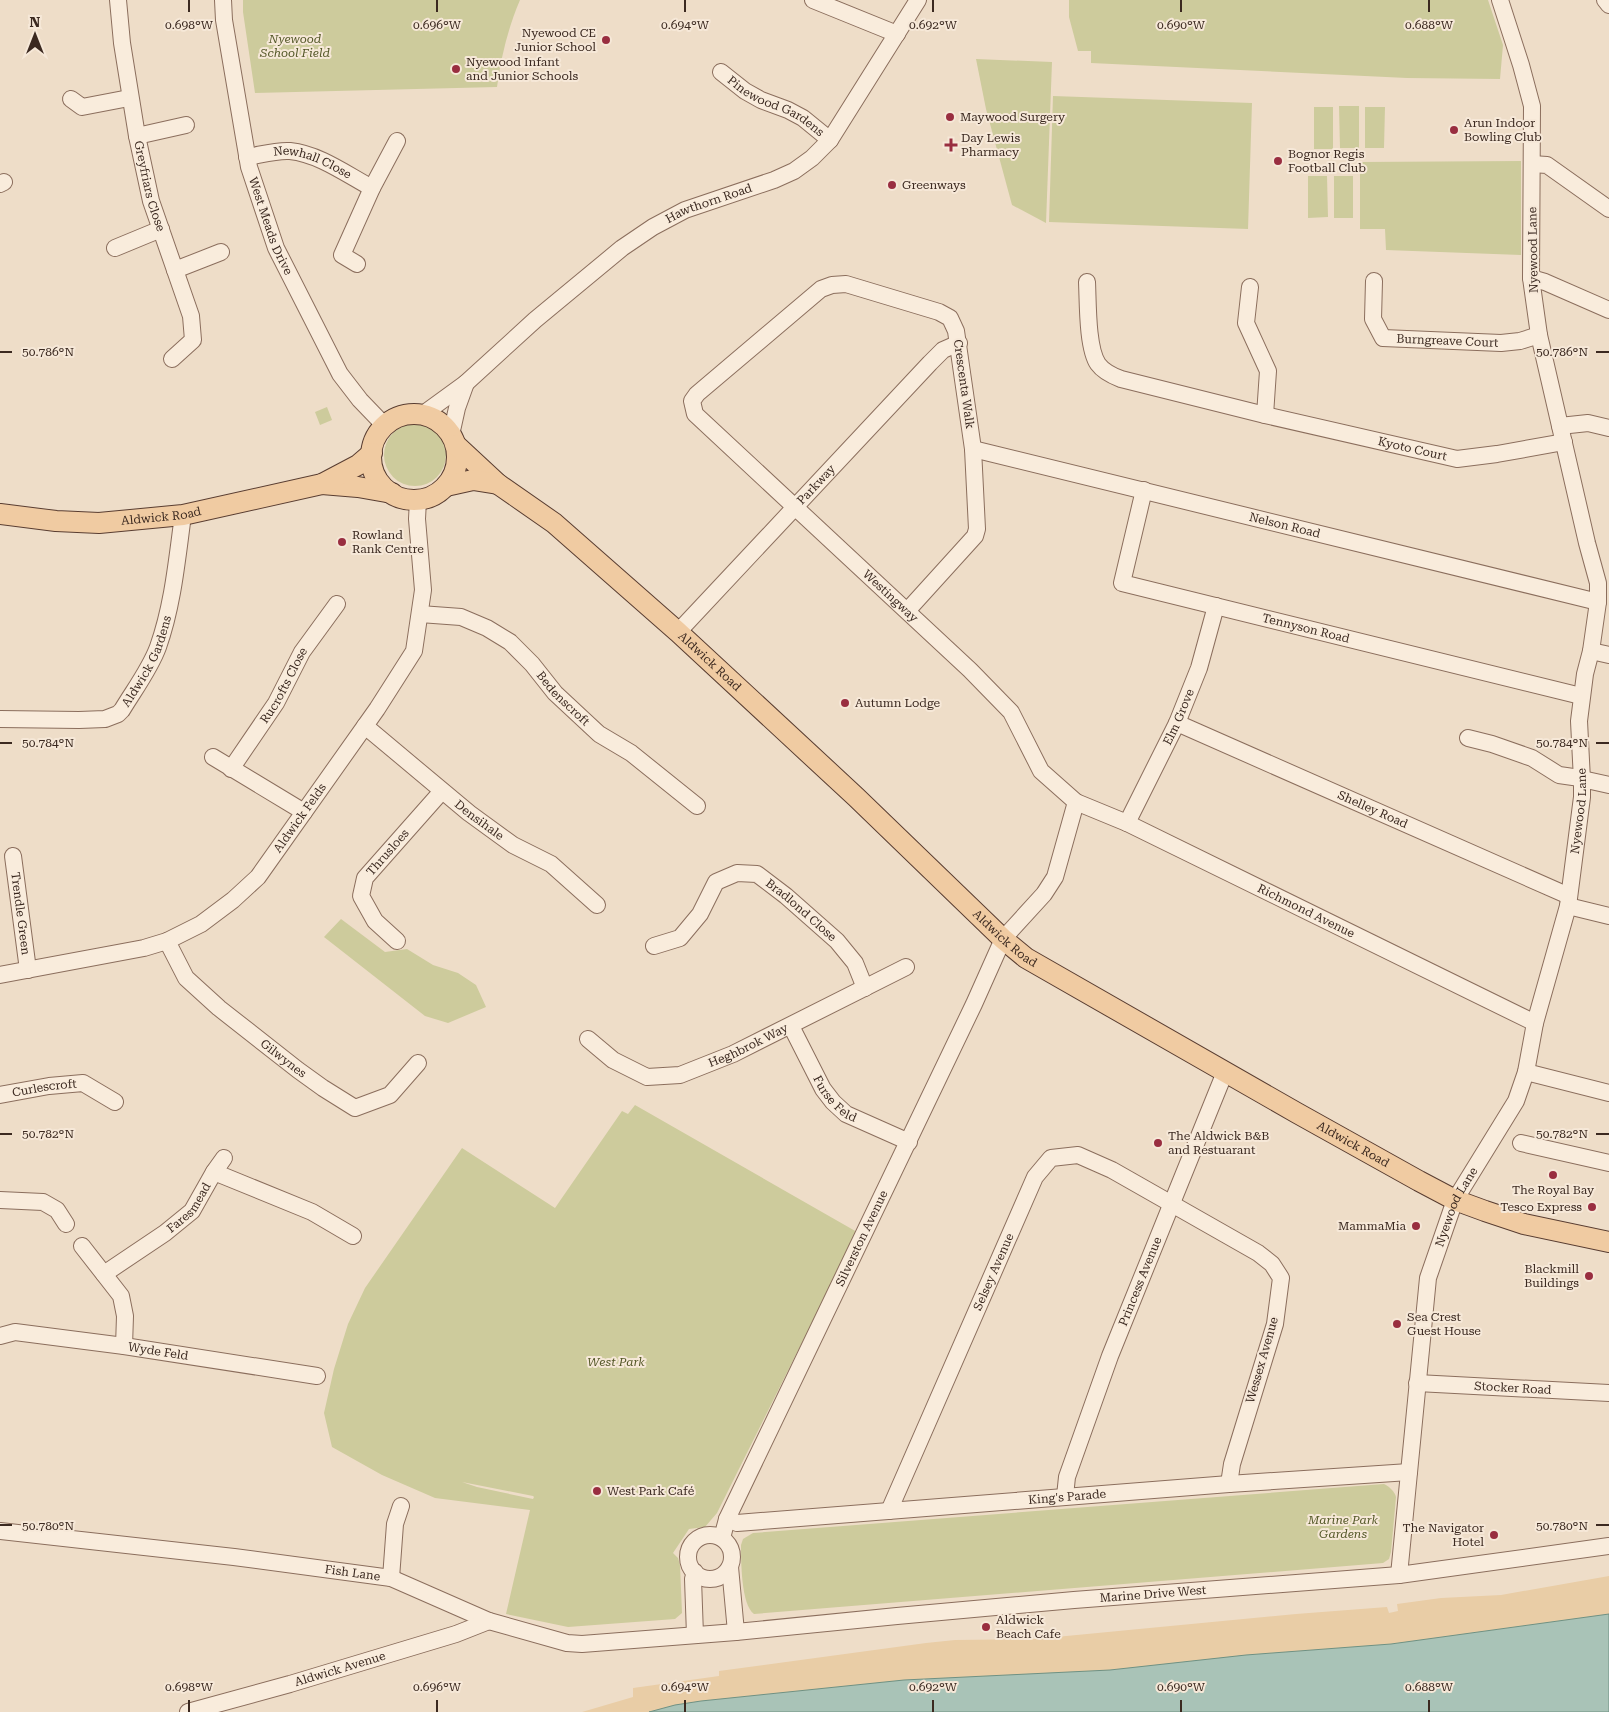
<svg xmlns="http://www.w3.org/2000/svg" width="1609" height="1712" font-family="'Roboto Serif',serif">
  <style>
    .green { fill: #cdcb9c; fill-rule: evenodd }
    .sand { fill: #e9cda6 }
    .water { fill: #a9c3b7; stroke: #6f9183 }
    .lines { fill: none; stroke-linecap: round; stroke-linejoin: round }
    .minor-casing { stroke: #8b6e5d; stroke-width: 18 }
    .major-casing { stroke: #593d31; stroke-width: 22 }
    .minor { stroke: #f9ecdc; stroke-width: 16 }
    .major { stroke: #f0cba2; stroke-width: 20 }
    .ticks { fill: none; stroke: #3b2920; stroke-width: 2 }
    .poi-dot { fill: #992e40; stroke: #f6e8d8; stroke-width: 2 }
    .labels { text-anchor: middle; stroke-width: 4; stroke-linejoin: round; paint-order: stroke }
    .poi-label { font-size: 12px; fill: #3b2920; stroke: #f6e8d8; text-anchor: start }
    .park-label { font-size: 12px; font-style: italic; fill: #535727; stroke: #f6e8d8 }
    .street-label { font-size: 12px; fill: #3b2920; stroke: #f6e8d8 }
    .ticks-label { font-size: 12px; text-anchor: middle; fill: #3b2920; stroke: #f6e8d8; stroke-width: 4; stroke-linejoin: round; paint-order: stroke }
  </style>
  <rect width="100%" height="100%" fill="#eeddc8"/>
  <g class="green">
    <path d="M 243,0 L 520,0 C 508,28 501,57 497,87 L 255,93 L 243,12 Z"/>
    <polygon points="1069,0 1488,0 1503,45 1500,79 1407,78 1091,63 1091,51 1078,51 1069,17"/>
    <polygon points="976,59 1052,62 1046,223 1012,205 986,109"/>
    <polygon points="1053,96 1252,103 1248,229 1049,222"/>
    <polygon points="1339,106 1359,106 1359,148 1340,148"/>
    <rect x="1314" y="107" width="19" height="42"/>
    <polygon points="1365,107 1385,107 1384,148 1365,148"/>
    <polygon points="1521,161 1521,255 1386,250 1385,229 1360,229 1360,162"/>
    <polygon points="1308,176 1327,176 1328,217 1308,218"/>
    <rect x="1334" y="176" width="19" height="42"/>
    <polygon points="327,407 332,420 320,425 315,412"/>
    <circle cx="415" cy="455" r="31"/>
    <polygon points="341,919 385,952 407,949 433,965 458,973 476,985 486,1007 448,1023 425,1016 324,937"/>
    <path d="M 635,1105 L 857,1232 L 717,1513 L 705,1527 L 689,1529 L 673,1553 L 678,1558 L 680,1565 L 682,1613 L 675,1619 L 568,1627 L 506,1614 L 530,1510 L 435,1498 L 382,1475 L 332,1447 L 324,1413 L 334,1369 L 348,1324 L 365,1288 L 462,1148 L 555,1208 L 622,1111 L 628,1114 ZM 462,1482 L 533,1496 L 534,1497 L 533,1499 L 477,1487 Z"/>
    <path d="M 1384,1484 C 1389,1486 1395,1492 1396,1497 L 1391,1552 L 1389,1559 L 1383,1563 L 754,1614 C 741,1605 741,1561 741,1545 L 743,1539 L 753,1533 Z"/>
  </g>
  <polygon class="sand" points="1609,1576 1609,1712 582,1712 633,1697 633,1688 719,1676 719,1671 926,1643 955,1640 1035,1639 1296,1614 1387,1607 1389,1613 1398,1611 1397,1604 1441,1598 1501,1595"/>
  <polygon class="water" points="1609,1614 1609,1712 649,1712 675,1705 701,1701 904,1680 1110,1670 1246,1655 1391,1644"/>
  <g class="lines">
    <g class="minor-casing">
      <g id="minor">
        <path id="s1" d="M 118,0 L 122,43 L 137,136 L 151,201 L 191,316 L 193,340 L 172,359"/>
        <path id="s2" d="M 223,0 L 224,20 L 249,167 L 276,248 L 340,374 L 360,400 L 385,426"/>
        <polyline points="813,0 897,34"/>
        <polyline points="1605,0 1609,5"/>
        <path id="s3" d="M 721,72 L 745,91 L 761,100 L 788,110 L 803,118 L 830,140"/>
        <polyline points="71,99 82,107 129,98"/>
        <polyline points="137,136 186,125"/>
        <path id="s4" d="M 247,157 C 260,155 276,150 290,151 C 319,154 346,174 372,188"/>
        <polyline points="1532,164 1547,165 1609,209"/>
        <polyline points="0,184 4,182"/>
        <polyline points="115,248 161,229"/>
        <polyline points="357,264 342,255 372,188 397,141"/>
        <polyline points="175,270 221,252"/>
        <polyline points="1531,278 1545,282 1609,310"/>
        <path id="s5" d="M 1374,281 L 1373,319 L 1383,338 L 1501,343 L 1520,341 L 1539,335"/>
        <path id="s6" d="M 1087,282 C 1088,302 1087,348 1098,364 C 1103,371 1113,376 1121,379 L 1265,415 L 1457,459 L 1497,454 L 1564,442"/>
        <polyline points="1250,287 1246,323 1268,371 1265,415"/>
        <path id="s7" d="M 422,415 L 466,383 L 535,320 L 622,248 L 653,227 L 685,210 L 774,180 L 794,171 L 812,158 L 830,140 L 918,0"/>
        <polyline points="1560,426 1588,423 1609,428"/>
        <polyline points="451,435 457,408 466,383"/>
        <path id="s8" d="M 973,449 L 1598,602"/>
        <path id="s9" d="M 1144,490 L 1122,583 L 1581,696"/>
        <path id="s10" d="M 907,611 L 975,536 L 977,529 L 973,449 L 956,331 L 950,318 L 939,312 L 846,284 L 832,285 L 821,289 L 697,394 L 692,401 L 695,414 L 970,670 L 1011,712 L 1041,771 L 1076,802 L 1127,823 L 1535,1023"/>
        <path id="s11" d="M 420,614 L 461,617 L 487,628 L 510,642 L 532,664 L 555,693 L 599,734 L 631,753 L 697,806"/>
        <path id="s12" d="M 678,632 L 930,363 L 943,350 L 959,343"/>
        <polyline points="1591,651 1609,655"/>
        <path id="s13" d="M 0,719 L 79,720 L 105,719 L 118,714 L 122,710 C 134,690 150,669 158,647 C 173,605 177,559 183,515"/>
        <path id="s14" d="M 1177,723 L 1569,896"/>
        <path id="s15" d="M 365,726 L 469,813 L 513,845 L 551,864 L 597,905"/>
        <polyline points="1468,738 1492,744 1532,758 1559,775 1573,777 1609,785"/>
        <polyline points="213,757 304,812"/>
        <path id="s16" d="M 231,769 L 276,703 L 302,652 L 337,604"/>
        <path id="s17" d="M 1127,823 L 1177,723 L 1199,668 L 1216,606"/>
        <path id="s18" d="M 13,856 L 28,970"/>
        <polyline points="1568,906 1609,916"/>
        <path id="s19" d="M 167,941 L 186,978 L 219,1008 L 298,1070 L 323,1088 L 355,1108 L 390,1095 L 418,1063"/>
        <path id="s20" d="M 397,941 L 375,921 L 361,896 L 365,878 L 442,791"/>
        <path id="s21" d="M 654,946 L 680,938 L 700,914 L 716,882 L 737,873 L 757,874 L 786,896 L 837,941 L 855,963 L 865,988"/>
        <path id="s22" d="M 0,975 L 144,948 L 167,941 L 201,924 L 233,900 L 258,877 L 377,709 L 414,651 L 423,590 L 417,519 L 418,500"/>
        <path id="s23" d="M 791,1026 L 823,1089 L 833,1102 L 846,1114 L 909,1142"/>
        <path id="s24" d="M 588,1039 L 613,1060 L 647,1077 L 680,1075 L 733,1054 L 906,967"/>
        <polyline points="1526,1072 1609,1093"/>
        <path id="s25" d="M 0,1095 L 49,1086 L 83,1083 L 115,1102"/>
        <polyline points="1521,1143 1609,1163"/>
        <polyline points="214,1172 224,1158"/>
        <polyline points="0,1200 43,1202 57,1210 66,1224"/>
        <polyline points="82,1246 121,1296 125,1316 124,1346"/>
        <path id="s26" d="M 104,1274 L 165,1233 L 192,1211 L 214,1172 L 312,1212 L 353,1236"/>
        <path id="s27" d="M 0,1336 L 15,1332 L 124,1346 L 317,1376"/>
        <path id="s28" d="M 1417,1383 L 1609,1393"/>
        <path id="s29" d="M 1065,1496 L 1067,1477 L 1110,1356 L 1225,1072"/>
        <path id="s30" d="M 889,1511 L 1035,1177 L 1051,1158 L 1078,1155 L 1112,1170 L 1258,1253 L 1272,1264 L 1281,1278 L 1275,1324 L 1232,1464 L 1229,1484"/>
        <path id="s31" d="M 727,1519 L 737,1523 L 1229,1484 L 1409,1472"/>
        <path id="s32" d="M 0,1531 L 234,1557 L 391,1578 L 489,1621 L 567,1643 L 582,1644 L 736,1632 L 897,1616 L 1074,1600 L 1399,1575 L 1609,1546"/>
        <circle cx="710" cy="1557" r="22"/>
        <path id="s33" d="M 722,1538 L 727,1519 L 974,1004 L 1003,939 L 1044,894 L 1055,877 L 1076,802"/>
        <polyline points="730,1567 736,1632"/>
        <polyline points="695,1572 693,1579 695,1635"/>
        <path id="s34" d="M 1399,1575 L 1428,1278 L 1455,1200 L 1516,1101 L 1526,1072 L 1535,1023 L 1568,906 L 1582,797 L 1582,780 L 1579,721 L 1585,674 L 1591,651 L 1598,602 L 1598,583 L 1587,543 L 1539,335 L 1531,278 L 1532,106 L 1521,65 L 1500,0"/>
        <polyline points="391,1578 395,1524 401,1506"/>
        <path id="s35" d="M 188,1712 L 290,1684 L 456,1634 L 489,1621"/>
      </g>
    </g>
    <g class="major-casing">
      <g id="major">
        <circle cx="414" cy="457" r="43"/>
        <path id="s36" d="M 456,445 L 498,484 L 554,523 L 678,632 L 856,797 L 1003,939 L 1026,958 L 1297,1113 L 1419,1181 L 1455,1200 L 1485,1211 L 1524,1224 L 1609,1242"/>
        <polyline points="322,484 358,487 392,493"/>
        <polyline points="446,486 473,480 498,484"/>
        <path id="s37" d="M 0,514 L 56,521 L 99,523 L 183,515 L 322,484 L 358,465 L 372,453"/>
      </g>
    </g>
    <use href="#minor" class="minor"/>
    <use href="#major" class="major"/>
  </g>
  <path class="ticks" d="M 189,0 L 189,12M 437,0 L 437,12M 685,0 L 685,12M 933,0 L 933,12M 1181,0 L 1181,12M 1429,0 L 1429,12M 0,352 L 12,352M 1596,352 L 1609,352M 0,743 L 12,743M 1596,743 L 1609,743M 0,1134 L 12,1134M 1596,1134 L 1609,1134M 0,1525 L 12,1525M 1596,1525 L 1609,1525M 189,1700 L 189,1712M 437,1700 L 437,1712M 685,1700 L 685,1712M 933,1700 L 933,1712M 1181,1700 L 1181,1712M 1429,1700 L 1429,1712"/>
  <g class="poi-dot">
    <circle cx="606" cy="40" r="5"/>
    <circle cx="456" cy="69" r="5"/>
    <circle cx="950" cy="117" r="5"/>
    <circle cx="1454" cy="130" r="5"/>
    <path d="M948.5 137.5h5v5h5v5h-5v5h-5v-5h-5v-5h5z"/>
    <circle cx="1278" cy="161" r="5"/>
    <circle cx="892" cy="185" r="5"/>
    <circle cx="342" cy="542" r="5"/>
    <circle cx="845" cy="703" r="5"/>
    <circle cx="1158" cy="1143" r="5"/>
    <circle cx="1553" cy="1175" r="5"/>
    <circle cx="1592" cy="1207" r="5"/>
    <circle cx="1416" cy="1226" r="5"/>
    <circle cx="1589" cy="1276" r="5"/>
    <circle cx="1397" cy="1324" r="5"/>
    <circle cx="597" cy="1491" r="5"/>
    <circle cx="1494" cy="1535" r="5"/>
    <circle cx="986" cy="1627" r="5"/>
  </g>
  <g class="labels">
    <g class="poi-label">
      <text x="596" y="37" text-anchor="end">Nyewood CE<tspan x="596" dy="14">Junior School</tspan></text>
      <text x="466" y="66">Nyewood Infant<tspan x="466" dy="14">and Junior Schools</tspan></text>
      <text x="960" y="121">Maywood Surgery</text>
      <text x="1464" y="127">Arun Indoor<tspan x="1464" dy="14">Bowling Club</tspan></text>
      <text x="961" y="142">Day Lewis<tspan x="961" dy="14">Pharmacy</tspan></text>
      <text x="1288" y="158">Bognor Regis<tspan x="1288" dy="14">Football Club</tspan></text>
      <text x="902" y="189">Greenways</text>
      <text x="352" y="539">Rowland<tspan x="352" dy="14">Rank Centre</tspan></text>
      <text x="855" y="707">Autumn Lodge</text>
      <text x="1168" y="1140">The Aldwick B&amp;B<tspan x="1168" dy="14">and Restuarant</tspan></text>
      <text x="1553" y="1194" text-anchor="middle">The Royal Bay</text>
      <text x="1582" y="1211" text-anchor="end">Tesco Express</text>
      <text x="1406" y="1230" text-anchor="end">MammaMia</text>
      <text x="1579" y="1273" text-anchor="end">Blackmill<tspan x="1579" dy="14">Buildings</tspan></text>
      <text x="1407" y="1321">Sea Crest<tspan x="1407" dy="14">Guest House</tspan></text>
      <text x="607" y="1495">West Park Café</text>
      <text x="1484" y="1532" text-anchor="end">The Navigator<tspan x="1484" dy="14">Hotel</tspan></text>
      <text x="996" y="1624">Aldwick<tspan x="996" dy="14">Beach Cafe</tspan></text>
    </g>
    <g class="park-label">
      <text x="295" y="43">Nyewood<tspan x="295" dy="14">School Field</tspan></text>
      <text x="616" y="1366">West Park</text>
      <text x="1343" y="1524">Marine Park<tspan x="1343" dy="14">Gardens</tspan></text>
    </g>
    <g class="street-label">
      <text dy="4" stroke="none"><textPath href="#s3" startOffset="65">Pinewood Gardens</textPath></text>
      <text dy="4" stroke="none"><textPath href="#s4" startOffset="68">Newhall Close</textPath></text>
      <text dy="4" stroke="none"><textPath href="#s1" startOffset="189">Greyfriars Close</textPath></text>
      <text dy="4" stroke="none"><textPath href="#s7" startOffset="359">Hawthorn Road</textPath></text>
      <text dy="4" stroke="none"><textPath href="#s2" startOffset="232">West Meads Drive</textPath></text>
      <text transform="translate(1533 250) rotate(-91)" y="4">Nyewood Lane</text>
      <text dy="4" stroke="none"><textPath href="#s5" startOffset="124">Burngreave Court</textPath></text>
      <text transform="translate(964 384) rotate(82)" y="4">Crescenta Walk</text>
      <text dy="4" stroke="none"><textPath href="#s6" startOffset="411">Kyoto Court</textPath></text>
      <text dy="4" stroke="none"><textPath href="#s12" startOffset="202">Parkway</textPath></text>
      <text dy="4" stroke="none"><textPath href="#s37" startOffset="162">Aldwick Road</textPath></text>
      <text dy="4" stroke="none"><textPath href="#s8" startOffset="321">Nelson Road</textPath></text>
      <text dy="4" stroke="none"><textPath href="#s10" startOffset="909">Westingway</textPath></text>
      <text dy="4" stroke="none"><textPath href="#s9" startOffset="285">Tennyson Road</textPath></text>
      <text dy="4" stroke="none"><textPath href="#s13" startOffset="180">Aldwick Gardens</textPath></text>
      <text dy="4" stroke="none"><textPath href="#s36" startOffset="334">Aldwick Road</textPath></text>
      <text dy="4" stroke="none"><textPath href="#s16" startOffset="99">Rucrofts Close</textPath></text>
      <text dy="4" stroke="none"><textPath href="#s11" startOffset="174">Bedenscroft</textPath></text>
      <text dy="4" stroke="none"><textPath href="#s17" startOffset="118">Elm Grove</textPath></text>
      <text dy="4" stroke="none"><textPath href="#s14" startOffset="214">Shelley Road</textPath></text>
      <text dy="4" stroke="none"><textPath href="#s34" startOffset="795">Nyewood Lane</textPath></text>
      <text dy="4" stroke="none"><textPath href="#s22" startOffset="355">Aldwick Felds</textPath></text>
      <text dy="4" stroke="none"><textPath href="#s15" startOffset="148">Densihale</textPath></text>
      <text dy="4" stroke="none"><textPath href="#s20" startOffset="111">Thrusloes</textPath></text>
      <text dy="4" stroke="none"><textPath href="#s21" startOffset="194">Bradlond Close</textPath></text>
      <text dy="4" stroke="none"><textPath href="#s10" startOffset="1444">Richmond Avenue</textPath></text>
      <text dy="4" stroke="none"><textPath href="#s18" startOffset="58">Trendle Green</textPath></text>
      <text dy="4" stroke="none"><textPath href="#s36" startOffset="739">Aldwick Road</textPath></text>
      <text dy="4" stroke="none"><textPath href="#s24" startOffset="178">Heghbrok Way</textPath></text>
      <text dy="4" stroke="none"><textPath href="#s19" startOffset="168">Gilwynes</textPath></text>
      <text dy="4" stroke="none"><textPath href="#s25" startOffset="45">Curlescroft</textPath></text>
      <text dy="4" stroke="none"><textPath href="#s23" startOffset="86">Furse Feld</textPath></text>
      <text dy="4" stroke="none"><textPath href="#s36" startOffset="1144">Aldwick Road</textPath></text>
      <text dy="4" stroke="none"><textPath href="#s26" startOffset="109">Faresmead</textPath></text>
      <text dy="4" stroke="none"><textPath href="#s34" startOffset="375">Nyewood Lane</textPath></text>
      <text dy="4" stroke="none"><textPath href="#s33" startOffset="331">Silverston Avenue</textPath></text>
      <text dy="4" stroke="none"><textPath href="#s30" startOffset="261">Selsey Avenue</textPath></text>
      <text dy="4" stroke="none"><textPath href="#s29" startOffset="228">Princess Avenue</textPath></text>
      <text dy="4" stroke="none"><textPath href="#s27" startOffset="160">Wyde Feld</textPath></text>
      <text transform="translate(1262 1360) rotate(-74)" y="4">Wessex Avenue</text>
      <text dy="4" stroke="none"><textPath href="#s28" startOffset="96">Stocker Road</textPath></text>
      <text dy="4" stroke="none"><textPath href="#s31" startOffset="342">King's Parade</textPath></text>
      <text dy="4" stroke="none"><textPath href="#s32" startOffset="355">Fish Lane</textPath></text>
      <text dy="4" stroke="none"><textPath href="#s32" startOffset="1170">Marine Drive West</textPath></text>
      <text dy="4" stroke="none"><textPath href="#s35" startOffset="158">Aldwick Avenue</textPath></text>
    </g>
  </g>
  <g class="ticks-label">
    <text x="189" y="29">0.698°W</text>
    <text x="437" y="29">0.696°W</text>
    <text x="685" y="29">0.694°W</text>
    <text x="933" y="29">0.692°W</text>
    <text x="1181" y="29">0.690°W</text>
    <text x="1429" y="29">0.688°W</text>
    <text x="48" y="356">50.786°N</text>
    <text x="1562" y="356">50.786°N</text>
    <text x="48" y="747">50.784°N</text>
    <text x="1562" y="747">50.784°N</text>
    <text x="48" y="1138">50.782°N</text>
    <text x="1562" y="1138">50.782°N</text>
    <text x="48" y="1530">50.780°N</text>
    <text x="1562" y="1530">50.780°N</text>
    <text x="189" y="1691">0.698°W</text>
    <text x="437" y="1691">0.696°W</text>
    <text x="685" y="1691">0.694°W</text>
    <text x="933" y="1691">0.692°W</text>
    <text x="1181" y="1691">0.690°W</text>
    <text x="1429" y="1691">0.688°W</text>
  </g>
  <g transform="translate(35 35)" stroke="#f6e8d8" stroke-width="4" paint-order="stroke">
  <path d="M0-4L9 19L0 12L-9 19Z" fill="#3b2920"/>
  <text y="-8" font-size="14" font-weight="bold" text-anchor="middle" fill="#3b2920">N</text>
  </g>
</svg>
